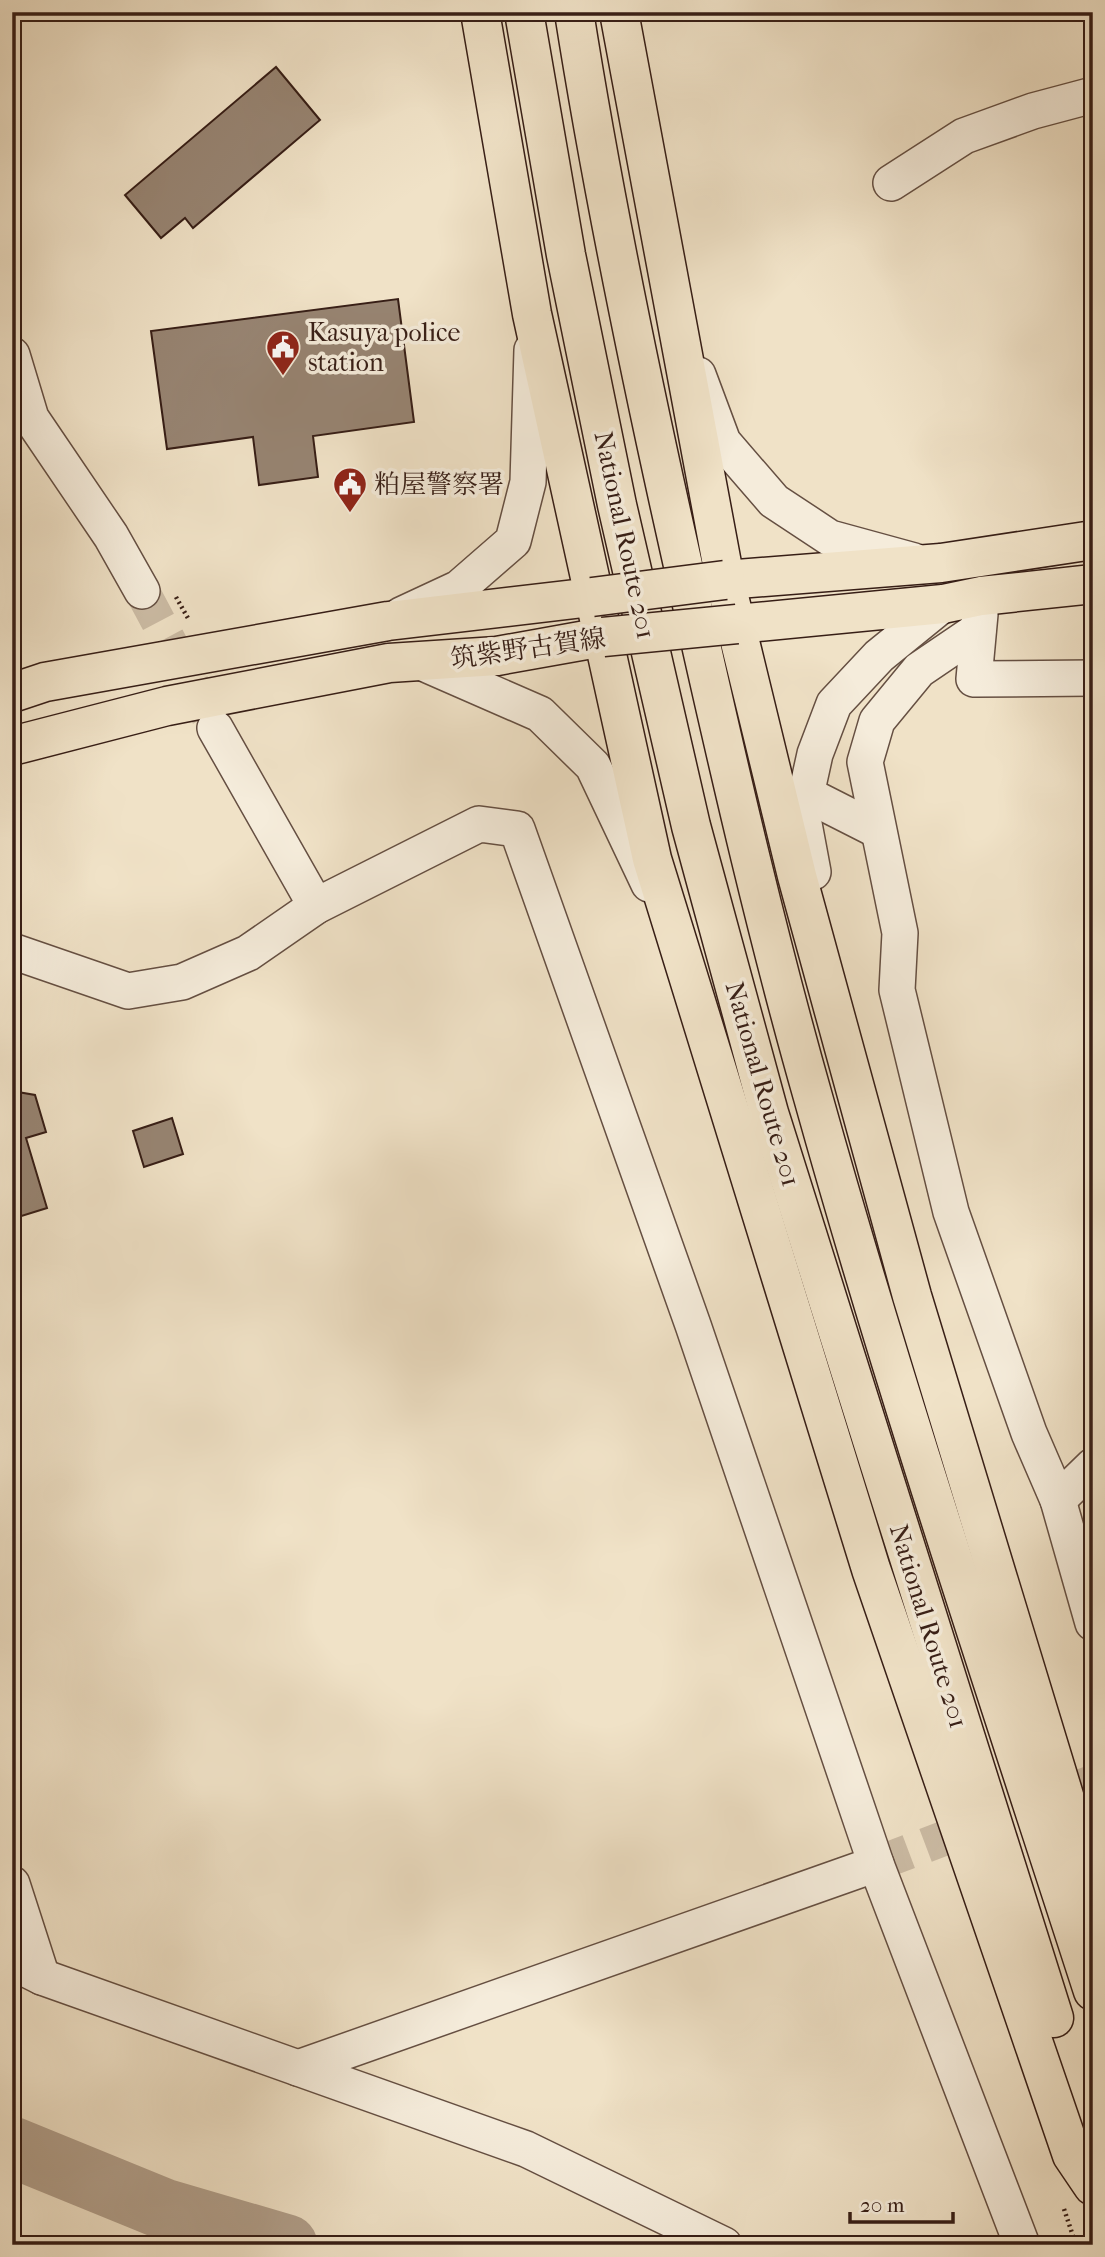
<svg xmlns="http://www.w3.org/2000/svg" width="1105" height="2257" font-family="'IM FELL French Canon','Noto Serif JP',serif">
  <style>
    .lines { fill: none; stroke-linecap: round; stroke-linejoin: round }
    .river { stroke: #b19f8b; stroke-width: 61 }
    .building { fill: #978472; stroke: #371e16; stroke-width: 2 }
    .minor-tunnel { stroke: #cbbba4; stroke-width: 35; stroke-dasharray: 35 18; stroke-linecap: butt }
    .minor-casing { stroke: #654f42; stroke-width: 38 }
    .major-casing { stroke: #371e16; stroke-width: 41 }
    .highway-casing { stroke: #371e16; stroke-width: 41 }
    .path { stroke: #371e16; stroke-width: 4.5; stroke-dasharray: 2 3.5; stroke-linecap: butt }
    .minor { stroke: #f5ecdb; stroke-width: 35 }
    .major { stroke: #f0e2c7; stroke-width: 38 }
    .highway { stroke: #f0e2c7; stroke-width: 38 }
    .major-bridge-casing { stroke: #371e16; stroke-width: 41; stroke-linecap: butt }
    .major-bridge { stroke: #f0e2c7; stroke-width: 38 }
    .labels { text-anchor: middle; stroke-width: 7; stroke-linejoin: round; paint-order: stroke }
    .poi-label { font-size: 26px; fill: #371e16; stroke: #f5ecdb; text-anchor: start }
    .street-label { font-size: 26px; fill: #371e16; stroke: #f5ecdb }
  </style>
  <rect width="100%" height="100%" fill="#f0e2c7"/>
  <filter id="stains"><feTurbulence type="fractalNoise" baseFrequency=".00286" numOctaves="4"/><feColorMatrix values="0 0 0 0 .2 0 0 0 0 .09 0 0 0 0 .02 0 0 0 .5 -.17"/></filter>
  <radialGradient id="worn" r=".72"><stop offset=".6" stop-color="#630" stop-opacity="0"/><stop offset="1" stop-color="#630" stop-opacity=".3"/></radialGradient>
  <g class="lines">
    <polyline class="river" points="12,2147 164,2209 287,2245"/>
  </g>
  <g class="building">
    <polygon points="276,67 320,120 193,228 185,218 161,238 125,195"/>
    <polygon points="398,299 414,422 313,436 318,477 259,485 253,437 167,449 151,331"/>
    <polygon points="12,1091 35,1095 46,1132 26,1138 47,1208 12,1219"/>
    <polygon points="172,1118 183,1154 144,1167 133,1131"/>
  </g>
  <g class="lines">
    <g class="minor-tunnel">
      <polyline points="142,591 213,724"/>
      <polyline points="876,1864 1093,1782"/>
    </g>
    <g class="minor-casing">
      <g id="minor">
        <polyline points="891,183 964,136 1033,111 1093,95"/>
        <polyline points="12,355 31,418 111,536 142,591"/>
        <polyline points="698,375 723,442 774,501 830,538 914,561"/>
        <polyline points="980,614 974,679 1093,678"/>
        <polyline points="401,615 459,588 513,541 528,482 532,350"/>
        <polyline points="978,630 919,670 877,721 865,762 900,933 897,990 951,1212 1029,1433 1058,1500 1093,1623"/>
        <polyline points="421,662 540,714 593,766 649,884"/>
        <polyline points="215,728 316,906"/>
        <polyline points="806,794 877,830"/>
        <polyline points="813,872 802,813 815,754 834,704 879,656 943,604"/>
        <polyline points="12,951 128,991 182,982 248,953 316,906 479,824 517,829 693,1325 876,1864 1022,2245"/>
        <polyline points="1058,1500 1093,1466"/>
        <polyline points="12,1884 42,1977"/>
        <polyline points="12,1962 42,1977 526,2149 724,2245"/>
        <polyline points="298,2068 876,1864"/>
      </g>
    </g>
    <g class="major-casing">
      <g id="major">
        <polyline points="725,580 941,563 1093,540"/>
        <polyline points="737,624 943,604 981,596 1093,584"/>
        <polyline points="12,693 45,682 388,621 592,597"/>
        <polyline points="12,746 167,706 389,663 497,656 603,637"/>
      </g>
    </g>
    <g class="highway-casing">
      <g id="highway">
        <polyline points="480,12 532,314 652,859 871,1569 1072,2155 1093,2186"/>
        <polyline points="524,12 566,255 617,505 691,826 769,1113 1054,2018"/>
        <path d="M 574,12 C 606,215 649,417 695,618 C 731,778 768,939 813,1097 C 897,1398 997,1694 1093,1991"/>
        <polyline points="619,12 725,580 797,876 912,1296 1093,1891"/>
      </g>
    </g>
    <g class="path">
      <polyline points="176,597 189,620"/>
      <polyline points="1064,2209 1076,2245"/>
    </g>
    <use href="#minor" class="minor"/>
    <use href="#major" class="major"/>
    <use href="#highway" class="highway"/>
    <g class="major-bridge-casing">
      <g id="major-bridge">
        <polyline points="592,597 725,580"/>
        <polyline points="603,637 737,624"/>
      </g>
    </g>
    <use href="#major-bridge" class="major-bridge"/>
  </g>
  <defs>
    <g id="civic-pin" transform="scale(1.75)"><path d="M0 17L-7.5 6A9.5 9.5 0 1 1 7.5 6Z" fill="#8f2418" stroke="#f5ecdb"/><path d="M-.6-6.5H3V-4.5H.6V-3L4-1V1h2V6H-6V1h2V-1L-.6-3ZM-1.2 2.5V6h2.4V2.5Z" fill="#fff"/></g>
  </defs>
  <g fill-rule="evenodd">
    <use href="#civic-pin" x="283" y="347"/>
    <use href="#civic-pin" x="350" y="484"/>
  </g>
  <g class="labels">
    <g class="poi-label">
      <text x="308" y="341">Kasuya police<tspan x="308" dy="30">station</tspan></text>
      <text x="374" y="493">粕屋警察署</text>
    </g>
    <g class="street-label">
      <text transform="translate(625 535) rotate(78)" y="9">National Route 201</text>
      <text transform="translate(528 648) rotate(-8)" y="9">筑紫野古賀線</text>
      <text transform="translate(763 1084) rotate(74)" y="9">National Route 201</text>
      <text transform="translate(929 1626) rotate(73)" y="9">National Route 201</text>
    </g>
  </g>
  <rect width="1105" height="2257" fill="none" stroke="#f0e2c7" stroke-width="42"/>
  <rect x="14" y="14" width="1077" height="2229" fill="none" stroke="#371e16" stroke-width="3.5"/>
  <rect x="21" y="21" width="1063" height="2215" fill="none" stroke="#371e16" stroke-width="2"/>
  <path d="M850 2212v10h103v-10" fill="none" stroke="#371e16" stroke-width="3.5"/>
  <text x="860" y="2212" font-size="21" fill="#371e16" stroke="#f5ecdb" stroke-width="5" paint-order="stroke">20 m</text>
  <rect width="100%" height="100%" filter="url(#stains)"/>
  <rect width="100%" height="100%" fill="url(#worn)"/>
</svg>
